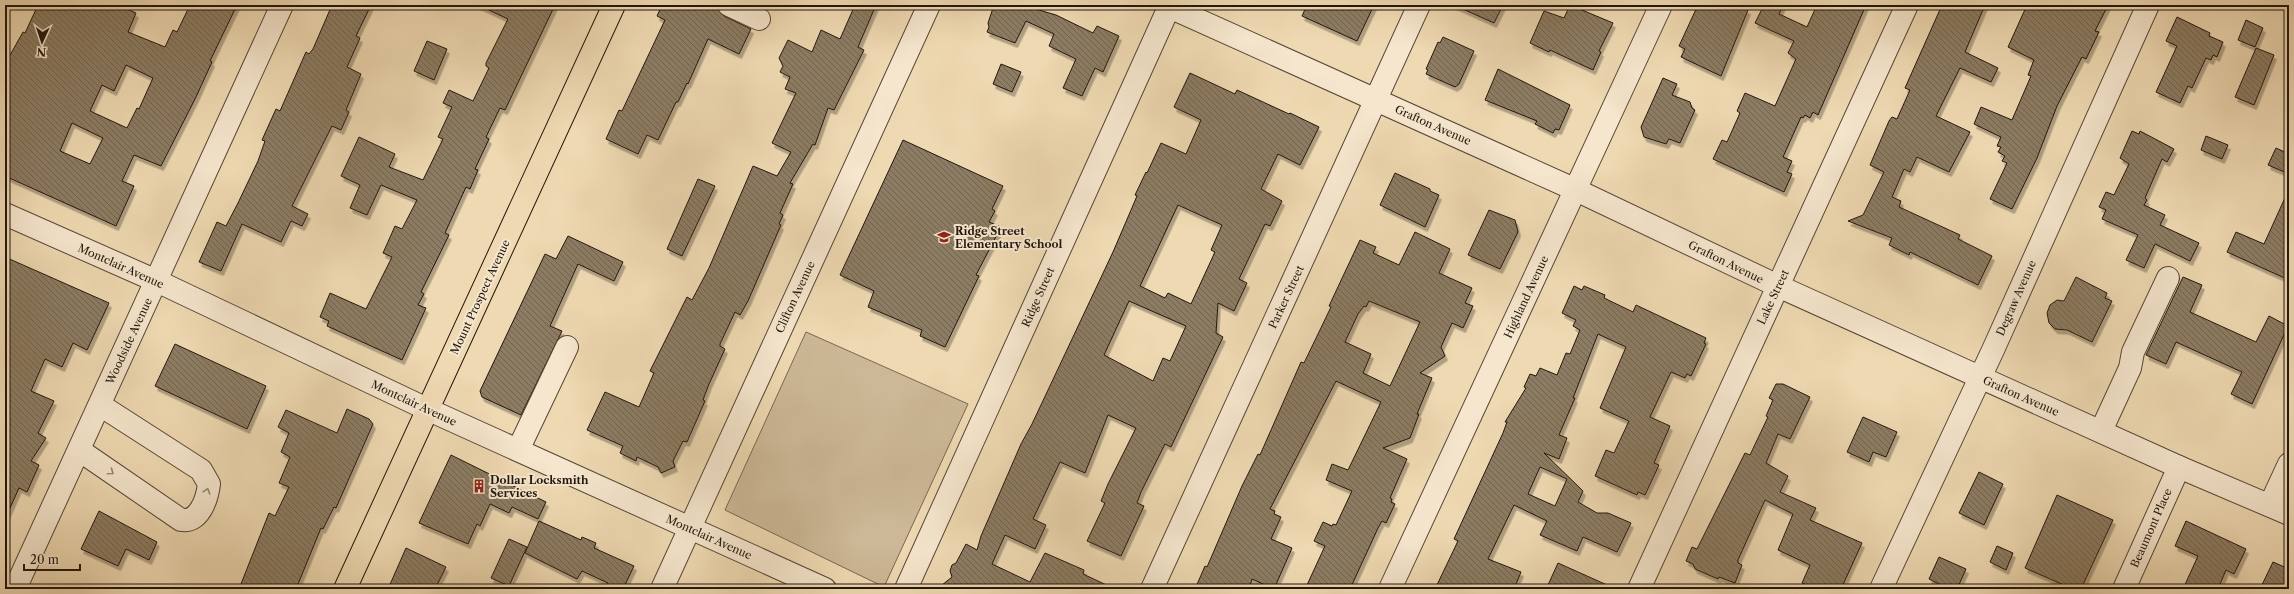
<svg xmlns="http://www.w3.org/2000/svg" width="2294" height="594" font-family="'Libre Caslon Text',serif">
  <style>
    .grass { fill: #ccb896; stroke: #766852 }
    .building { fill: url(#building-back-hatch); stroke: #21170d; fill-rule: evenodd; filter: url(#shadow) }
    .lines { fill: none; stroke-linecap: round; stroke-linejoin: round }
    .minor-casing { stroke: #544836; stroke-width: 24 }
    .major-casing { stroke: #21170d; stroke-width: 24 }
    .minor { stroke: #f5e6cd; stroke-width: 22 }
    .major { stroke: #efd9b2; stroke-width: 22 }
    .oneway { stroke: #968977 }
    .labels { text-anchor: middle; stroke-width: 4; stroke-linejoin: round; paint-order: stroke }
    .street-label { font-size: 11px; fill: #21170d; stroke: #f5e6cd }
    .poi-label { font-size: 11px; font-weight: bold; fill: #21170d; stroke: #f5e6cd; text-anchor: start }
  </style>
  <defs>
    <pattern id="building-back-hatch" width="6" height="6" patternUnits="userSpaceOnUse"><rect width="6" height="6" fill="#8c7c63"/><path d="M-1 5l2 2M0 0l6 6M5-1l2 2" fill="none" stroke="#726550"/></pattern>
    <filter id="shadow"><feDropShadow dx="2.5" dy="4.5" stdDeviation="0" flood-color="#0004"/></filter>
  </defs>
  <rect width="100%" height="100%" fill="#efd9b2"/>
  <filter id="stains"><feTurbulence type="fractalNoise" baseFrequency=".005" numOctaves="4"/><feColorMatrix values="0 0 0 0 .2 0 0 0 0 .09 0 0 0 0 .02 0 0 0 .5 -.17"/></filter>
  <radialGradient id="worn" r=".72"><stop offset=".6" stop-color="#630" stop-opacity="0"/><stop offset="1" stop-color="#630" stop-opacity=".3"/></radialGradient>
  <polygon class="grass" points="806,332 968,404 884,587 725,510"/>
  <g class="building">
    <path d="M 38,5 L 118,5 L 136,13 L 128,32 L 165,47 L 173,30 L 177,32 L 190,5 L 237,5 L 210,61 L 212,62 L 196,97 L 161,166 L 134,155 L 122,181 L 134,186 L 116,226 L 5,176 L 5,64 L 23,32 L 25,33 ZM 126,65 L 153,78 L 139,109 L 137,108 L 127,128 L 90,111 L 102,85 L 114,91 ZM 72,123 L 103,138 L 90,164 L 60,151 Z"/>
    <polygon points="332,5 371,5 356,36 360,38 347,67 361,74 346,110 349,112 341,130 332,126 292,206 308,214 302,226 291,221 281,242 242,224 221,271 199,262 217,222 226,226 238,203 258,161 265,141 262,140 276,109 280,111 306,52 309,54 313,49"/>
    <polygon points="478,5 555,5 505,110 500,108 486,137 489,139 475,169 478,170 470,189 466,187 445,233 449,235 421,292 424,294 418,305 426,308 402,360 327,326 329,321 320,317 330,293 366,309 392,257 383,253 395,226 402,229 417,200 381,185 367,215 350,208 360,185 341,176 359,137 395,154 389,167 423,180 443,139 438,137 452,107 443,103 449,90 473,101 489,68 486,66 486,63 508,19"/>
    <polygon points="662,5 711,5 717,8 724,16 751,29 739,54 708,39 688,84 687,83 678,102 676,102 658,140 647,135 638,154 606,139 619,110 622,111 665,20 657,16"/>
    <polygon points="855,5 876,5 858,47 864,50 834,110 828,108 815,145 813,144 790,183 793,184 780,213 783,215 779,224 781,225 748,301 740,315 735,312 720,344 720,346 725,349 709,384 703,400 705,401 687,442 683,441 673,461 675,467 661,473 658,467 637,457 636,461 620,453 623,446 587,430 605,392 639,407 654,373 650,371 687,297 692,300 709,268 753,166 777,176 791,152 772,143 796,93 785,89 790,77 780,72 783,66 779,58 788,40 812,52 821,30 840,39"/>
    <polygon points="994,5 1033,5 1032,8 1056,15 1093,33 1097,26 1119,36 1103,72 1095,68 1082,96 1063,88 1076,59 1049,46 1054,34 1026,21 1015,43 987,32 989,27 988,23"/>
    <polygon points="1307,5 1374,5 1357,41 1302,16"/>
    <polygon points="1454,5 1503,5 1494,23"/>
    <polygon points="1570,5 1613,23 1599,51 1601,52 1593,70 1550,50 1549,52 1530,43 1544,11 1564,18"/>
    <polygon points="1698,5 1738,5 1748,10 1721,76 1681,57 1685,49 1679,46"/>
    <polygon points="1764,5 1783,5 1779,14 1807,27 1817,5 1866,5 1818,115 1813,112 1810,118 1805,115 1803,118 1801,117 1783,157 1792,161 1787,172 1792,174 1784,192 1713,159 1722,140 1727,142 1740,113 1737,111 1745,93 1775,106 1796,59 1788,53 1794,41 1755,23"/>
    <polygon points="1942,5 1985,5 1965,52 1998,68 1991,82 1960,68 1936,116 1970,132 1949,172 1917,157 1910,172 1904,169 1892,197 1901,201 1899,207 1960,235 1958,239 1992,256 1978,285 1910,252 1909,255 1889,245 1892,238 1848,221 1863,215 1884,172 1870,165 1889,121 1892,117 1897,119 1910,90 1905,88"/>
    <polygon points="2027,5 2108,5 2095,31 2099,32 2086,59 2082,57 2057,106 2037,158 2012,209 1990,199 2007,163 2002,161 2005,156 1998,152 2001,147 1997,146 2001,137 1974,124 1981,107 2012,120 2031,76 2028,75 2034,60 2008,47"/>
    <polygon points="2177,17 2210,33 2209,36 2223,42 2217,57 2213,55 2211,60 2206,58 2192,88 2188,86 2180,103 2156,92 2177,46 2166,41"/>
    <polygon points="2246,20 2263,28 2255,47 2238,40"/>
    <polygon points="1443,37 1474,51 1459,84 1455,87 1426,74 1428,70 1426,69 1438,42 1440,43"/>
    <polygon points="427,41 447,49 434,80 414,71"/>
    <polygon points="2256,48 2274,55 2254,105 2235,97"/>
    <polygon points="1001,64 1021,72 1012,92 993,84"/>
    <polygon points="1498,69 1570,105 1559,130 1555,129 1553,133 1535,124 1537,121 1485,100"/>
    <path d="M 1190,73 L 1235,94 L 1237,90 L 1289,114 L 1290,113 L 1319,127 L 1300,165 L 1278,154 L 1261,189 L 1282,201 L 1270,226 L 1265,224 L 1239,279 L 1247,283 L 1234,311 L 1218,303 L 1216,333 L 1223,337 L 1171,447 L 1165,444 L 1141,492 L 1137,503 L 1144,506 L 1121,556 L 1087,541 L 1105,503 L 1101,501 L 1108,484 L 1136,428 L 1108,415 L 1085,473 L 1060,462 L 1033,519 L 1046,525 L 1035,549 L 1005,535 L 992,564 L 1030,582 L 1045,553 L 1084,570 L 1083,574 L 1115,589 L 937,589 L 952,577 L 950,571 L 952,565 L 956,563 L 966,544 L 977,550 L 981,536 L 1021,444 L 1032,424 L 1113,252 L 1137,196 L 1135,195 L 1146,172 L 1147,173 L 1161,143 L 1186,154 L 1201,120 L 1174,107 ZM 1178,205 L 1222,225 L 1211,250 L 1215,252 L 1191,304 L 1168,293 L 1165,298 L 1140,286 ZM 1129,301 L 1186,326 L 1170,361 L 1163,358 L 1153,381 L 1104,355 Z"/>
    <polygon points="1663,78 1677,84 1672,95 1690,102 1692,108 1695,110 1680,143 1669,139 1666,144 1644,137 1641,127"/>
    <polygon points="2132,131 2139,134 2140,131 2174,149 2167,162 2162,159 2145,198 2147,200 2144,205 2165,215 2160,225 2199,243 2190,261 2155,244 2144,268 2126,260 2138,235 2102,219 2106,210 2099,207 2106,192 2114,195 2129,164 2120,158"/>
    <polygon points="2206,136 2228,145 2222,159 2201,150"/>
    <polygon points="903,140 1003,186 992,209 995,211 989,222 1001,227 976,275 979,276 945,347 920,336 922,330 868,307 874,291 840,275"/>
    <polygon points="2276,148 2289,154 2289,174 2268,165"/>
    <polygon points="1395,173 1430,189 1430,191 1439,195 1425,227 1380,205"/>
    <polygon points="698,179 715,186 682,256 667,249"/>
    <polygon points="2289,189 2289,280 2227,252 2236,232 2264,244"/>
    <polygon points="1489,210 1515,220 1518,232 1500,269 1468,255"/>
    <path d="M 1415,232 L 1450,249 L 1439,273 L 1472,288 L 1465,303 L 1473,306 L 1463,328 L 1452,323 L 1441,347 L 1445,356 L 1420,373 L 1432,378 L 1417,414 L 1419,414 L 1410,438 L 1383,448 L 1407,459 L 1390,498 L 1392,499 L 1391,502 L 1395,504 L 1386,523 L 1382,521 L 1378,528 L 1350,589 L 1315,589 L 1307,585 L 1325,546 L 1314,541 L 1323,522 L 1332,526 L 1333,524 L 1336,525 L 1352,491 L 1326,480 L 1332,464 L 1348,470 L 1381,402 L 1336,381 L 1270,509 L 1275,511 L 1274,514 L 1281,517 L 1271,539 L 1292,548 L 1274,589 L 1252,579 L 1249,589 L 1195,589 L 1205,566 L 1207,567 L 1242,486 L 1258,454 L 1260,455 L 1301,362 L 1304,363 L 1331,307 L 1329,306 L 1360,240 L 1376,247 L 1373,253 L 1399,265 ZM 1369,301 L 1420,322 L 1390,386 L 1363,373 L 1371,354 L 1345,342 L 1358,314 L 1364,306 L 1366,307 Z"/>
    <polygon points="568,236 623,262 614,281 578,264 550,326 562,331 521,415 482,397 480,391 545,254 556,259"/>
    <polygon points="5,257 109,303 87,350 73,343 62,367 45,359 31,391 54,401 38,433 46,438 31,461 39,465 27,492 19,488 5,519"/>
    <polygon points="2076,277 2107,293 2105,298 2112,301 2092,342 2067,330 2055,329 2049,323 2047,313 2050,305 2057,300 2064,301"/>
    <polygon points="2183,277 2202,285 2190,312 2256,342 2269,316 2288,326 2252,404 2231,394 2242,372 2176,342 2166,364 2146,355"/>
    <path d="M 1574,286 L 1582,290 L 1584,286 L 1605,295 L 1604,298 L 1633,312 L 1636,305 L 1706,338 L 1704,343 L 1706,344 L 1691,376 L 1687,374 L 1685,378 L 1671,372 L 1650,417 L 1670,426 L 1654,463 L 1659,465 L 1645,495 L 1638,492 L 1637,495 L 1595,476 L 1606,450 L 1614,453 L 1629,421 L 1600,408 L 1626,347 L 1598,334 L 1573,398 L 1575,398 L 1559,435 L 1567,438 L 1559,459 L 1544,453 L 1583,491 L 1578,502 L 1597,513 L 1608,513 L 1631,523 L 1617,552 L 1583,537 L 1577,551 L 1540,535 L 1547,521 L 1514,505 L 1488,559 L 1521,572 L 1514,589 L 1435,589 L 1458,541 L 1454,539 L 1503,433 L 1507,422 L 1505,422 L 1526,388 L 1524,387 L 1530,374 L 1536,376 L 1540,368 L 1557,375 L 1566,353 L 1570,354 L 1580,330 L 1573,326 L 1576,320 L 1562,313 ZM 1540,467 L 1567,479 L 1555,506 L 1528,494 Z"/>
    <polygon points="175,344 266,386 247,429 155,386"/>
    <polygon points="1776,384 1783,384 1810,397 1790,439 1778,434 1766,463 1788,476 1780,492 1816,508 1810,520 1862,543 1841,589 1817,589 1802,583 1810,565 1778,550 1793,514 1765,500 1738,560 1738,563 1742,565 1735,583 1719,577 1718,579 1695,569 1693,564 1686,561 1692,547 1697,549 1745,453 1750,455 1768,417 1766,416 1773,400 1769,398"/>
    <polygon points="347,409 369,419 373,424 336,508 334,507 323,529 321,528 296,589 239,589 269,513 275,516 289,487 279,483 290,457 281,452 289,433 278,427 286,410 337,433"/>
    <polygon points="1863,417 1897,432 1886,457 1873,452 1869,462 1847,452"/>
    <polygon points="451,455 546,502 538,519 512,507 509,513 490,504 480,526 477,524 468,544 419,523"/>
    <polygon points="1979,472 2003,484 1984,525 1959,513"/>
    <polygon points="2057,495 2113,520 2081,589 2073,589 2025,568"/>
    <polygon points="99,511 157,542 149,560 126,549 118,566 81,549"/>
    <polygon points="539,521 581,540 582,537 596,543 594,548 634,566 623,589 605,589 608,583 582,571 577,579 525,553"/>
    <polygon points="2186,521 2246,549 2234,574 2226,570 2218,589 2183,589 2198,556 2175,546"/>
    <polygon points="509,539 527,547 509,586 491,578"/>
    <polygon points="1997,546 2013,553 2006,570 1990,562"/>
    <polygon points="406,548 446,567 435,589 388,589"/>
    <polygon points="1939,557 1966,569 1957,589 1949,589 1929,579"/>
    <polygon points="2273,562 2289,569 2289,589 2260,589"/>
    <polygon points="1558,563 1616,589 1556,589 1548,585"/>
  </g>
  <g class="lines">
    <g class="minor-casing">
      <g id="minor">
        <polyline points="729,5 759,19"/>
        <polyline points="1165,5 1576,190 1778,286 2179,467 2289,514"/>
        <polyline points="5,214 161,283 429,410 825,589"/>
        <polyline points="2101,431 2130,368 2133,352 2168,278"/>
        <path d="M 79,450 L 181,520 C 199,523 207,500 209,484 L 201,470 L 100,405"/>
        <polyline points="518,450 567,347"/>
        <polyline points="2270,505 2289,464"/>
        <polyline points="15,589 282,5"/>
        <polyline points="662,589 929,5"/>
        <polyline points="906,589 1170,5"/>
        <polyline points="1152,589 1419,5"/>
        <polyline points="1390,589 1661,5"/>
        <polyline points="1639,589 1907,5"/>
        <polyline points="1881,589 1993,350 2148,5"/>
        <polyline points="2124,589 2179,467"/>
      </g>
    </g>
    <g class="major-casing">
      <polyline id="major" points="345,589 614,5"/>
    </g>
    <use href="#minor" class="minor"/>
    <use href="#major" class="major"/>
  </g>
  <defs><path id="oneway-chevron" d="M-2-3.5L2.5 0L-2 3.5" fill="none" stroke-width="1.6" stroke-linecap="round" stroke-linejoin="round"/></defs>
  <g class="oneway">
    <use href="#oneway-chevron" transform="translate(111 472) rotate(35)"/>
    <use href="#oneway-chevron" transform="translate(207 491) rotate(-73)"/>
  </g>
  <defs>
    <g id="school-bare" transform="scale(1.08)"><path d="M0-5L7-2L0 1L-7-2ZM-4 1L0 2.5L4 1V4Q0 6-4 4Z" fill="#8f2418" stroke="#f5e6cd" stroke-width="2.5" paint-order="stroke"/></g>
    <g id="building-bare" transform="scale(1.08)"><path d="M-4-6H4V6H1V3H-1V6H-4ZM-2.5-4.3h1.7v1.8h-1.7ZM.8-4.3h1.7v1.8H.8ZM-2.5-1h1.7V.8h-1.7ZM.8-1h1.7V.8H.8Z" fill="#8f2418" stroke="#f5e6cd" stroke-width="2.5" paint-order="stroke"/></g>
  </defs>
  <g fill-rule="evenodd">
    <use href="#school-bare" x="944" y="237"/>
    <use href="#building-bare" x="479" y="486"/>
  </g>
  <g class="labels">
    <g class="street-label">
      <text transform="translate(1433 125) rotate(24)" y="4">Grafton Avenue</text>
      <text transform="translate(1726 262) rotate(26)" y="4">Grafton Avenue</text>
      <text transform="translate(121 266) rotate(24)" y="4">Montclair Avenue</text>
      <text transform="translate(480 297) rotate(-65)" y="4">Mount Prospect Avenue</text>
      <text transform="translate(795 297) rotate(-65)" y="4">Clifton Avenue</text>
      <text transform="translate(1038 297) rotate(-66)" y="4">Ridge Street</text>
      <text transform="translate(1286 297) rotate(-65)" y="4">Parker Street</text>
      <text transform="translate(1526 297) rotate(-65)" y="4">Highland Avenue</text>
      <text transform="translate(1773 297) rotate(-65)" y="4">Lake Street</text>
      <text transform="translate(2016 298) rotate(-66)" y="4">Degraw Avenue</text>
      <text transform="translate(129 341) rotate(-65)" y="4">Woodside Avenue</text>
      <text transform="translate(2021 396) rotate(24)" y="4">Grafton Avenue</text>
      <text transform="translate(414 403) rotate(25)" y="4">Montclair Avenue</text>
      <text transform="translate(2151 528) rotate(-66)" y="4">Beaumont Place</text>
      <text transform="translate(709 537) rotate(24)" y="4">Montclair Avenue</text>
    </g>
    <g class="poi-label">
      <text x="955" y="235">Ridge Street<tspan x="955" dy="13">Elementary School</tspan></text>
      <text x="490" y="484">Dollar Locksmith<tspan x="490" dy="13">Services</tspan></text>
    </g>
  </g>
  <rect width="2294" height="594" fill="none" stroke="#efd9b2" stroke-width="20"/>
  <rect x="6" y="6" width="2282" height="582" fill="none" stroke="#21170d" stroke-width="2"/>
  <rect x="10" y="10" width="2274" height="574" fill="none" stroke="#21170d"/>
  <g transform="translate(42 42) rotate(183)" stroke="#f5e6cd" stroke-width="3" paint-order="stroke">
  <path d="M0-3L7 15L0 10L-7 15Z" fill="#21170d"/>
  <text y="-6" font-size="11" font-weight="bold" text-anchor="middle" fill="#21170d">N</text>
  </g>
  <path d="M24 564v6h56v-6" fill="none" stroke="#21170d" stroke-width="2"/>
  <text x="30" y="564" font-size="12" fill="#21170d" stroke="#f5e6cd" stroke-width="3" paint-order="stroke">20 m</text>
  <rect width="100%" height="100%" filter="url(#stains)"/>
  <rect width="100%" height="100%" fill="url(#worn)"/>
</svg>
